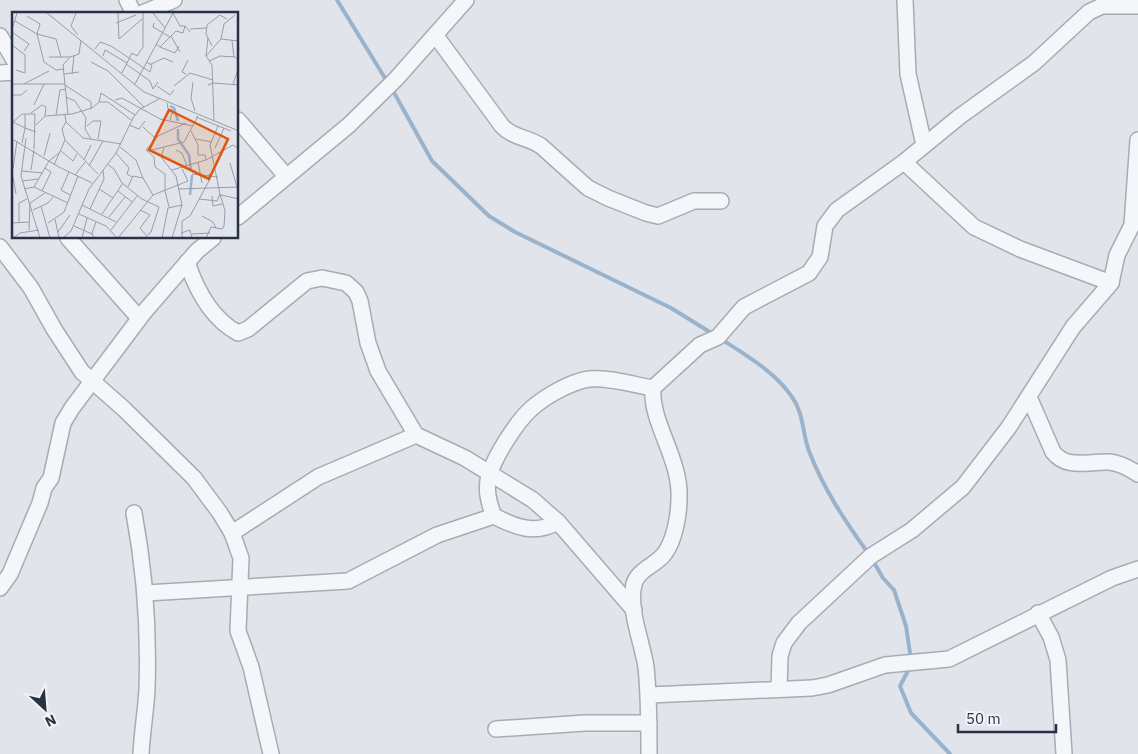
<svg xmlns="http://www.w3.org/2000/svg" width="1138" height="754" font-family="'IBM Plex Sans',sans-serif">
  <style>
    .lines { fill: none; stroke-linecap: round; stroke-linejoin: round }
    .stream { stroke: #9ab3cc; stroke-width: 4 }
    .street-casing { stroke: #a6acb5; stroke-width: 18 }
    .street { stroke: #f4f6f9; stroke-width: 15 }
    .inset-river { fill: none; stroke: #9ab3cc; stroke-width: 2.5 }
    .inset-road { fill: none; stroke: #979da8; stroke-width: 1 }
    .view { fill: #de570f; fill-opacity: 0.15; stroke: #de570f; stroke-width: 2.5 }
    .inset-edge { fill: none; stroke: #283243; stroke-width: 2.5 }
  </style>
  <rect width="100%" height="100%" fill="#e1e5eb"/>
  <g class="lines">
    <g class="stream">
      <polyline points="337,0 388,83"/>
      <polyline points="392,89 432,161 489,216 515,232 671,308 713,334"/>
      <path d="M 721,339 C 746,355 775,372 792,397 C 804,413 802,433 809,451 C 823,488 845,521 868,553"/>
      <polyline points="872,559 883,578 894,590 906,626 911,660"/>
      <polyline points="910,667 900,686 911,713 950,754"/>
    </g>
    <g class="street-casing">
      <g id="street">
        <polyline points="127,0 134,14"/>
        <polyline points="905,0 908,74 924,145"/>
        <polyline points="140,14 174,0"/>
        <polyline points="0,36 14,60"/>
        <path d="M 436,36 L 502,126 C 513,138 528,137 541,146 L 588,188 L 608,198 L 646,213 L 658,216 L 694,201 L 721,201"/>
        <polyline points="0,73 14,72"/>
        <polyline points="238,120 286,176"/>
        <polyline points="904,162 974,227 1020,249 1111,283"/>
        <polyline points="238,217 349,125 396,79 466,0"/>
        <polyline points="68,238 139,318"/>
        <polyline points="0,247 31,288 54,329 82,372 124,409 194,478 220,513 232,533 241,558 238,631 251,667 271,754"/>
        <path d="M 187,262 C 196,289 212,319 238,333 L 248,329 L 307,281 L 322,278 L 346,283 L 356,292 L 360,301 L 368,343 L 378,371 L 416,435 L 465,458 L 533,500 L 558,522 L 634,610"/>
        <path d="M 1029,397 L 1053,452 C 1067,470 1089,461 1109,462 C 1120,463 1129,468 1138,474"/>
        <path d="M 134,513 C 145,572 149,629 147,689 C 146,710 142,732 141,754"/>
        <path d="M 558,522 C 535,535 515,527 494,516 C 489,504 485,489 489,476 C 494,457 517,421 532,408 C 546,396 570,382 589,379 C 609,377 634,385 653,388"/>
        <polyline points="232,533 318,477 416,435"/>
        <polyline points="0,588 10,574 40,503 44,488 51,478 63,423 72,408 145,311 197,251 213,238"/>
        <polyline points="146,593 348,581 437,535 494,516"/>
        <polyline points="1038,613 1051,637 1058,660 1064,754"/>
        <polyline points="779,689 780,656 784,643 799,623 871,556 912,530 963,487 1009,427 1073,327 1111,283 1117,255 1132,225 1138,140"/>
        <polyline points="649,695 812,688 828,685 885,665 949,659 1112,578 1138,569"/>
        <polyline points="496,729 585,723 649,723"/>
        <path d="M 649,754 C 649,725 649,696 646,667 C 642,641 628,610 634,584 C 638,569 657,565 665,553 C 675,539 679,514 679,498 C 681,459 650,422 653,388 L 700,345 L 718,337 L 744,307 L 809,273 L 820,257 L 825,226 L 837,210 L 904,162 L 959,117 L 1034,63 L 1089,12 L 1102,6 L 1138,6"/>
      </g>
    </g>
    <use href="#street" class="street"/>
  </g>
  <g transform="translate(12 12)">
    <rect width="226" height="226" fill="#e1e5eb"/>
    <path class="inset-river" d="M 158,94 L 162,96 L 166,109M 166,117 L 166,127 L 177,143 L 179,159M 178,183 L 180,163"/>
    <path class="inset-road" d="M 35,1 L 132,80 L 227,119M 64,1 L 59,14 L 66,23M 106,1 L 107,27 L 130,7M 141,1 L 153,16M 161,1 L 168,14 L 173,14M 15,4 L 28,12 L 25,22M 3,9 L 25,22 L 32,50 L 44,58 L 52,57M 104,11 L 124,3M 142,11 L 141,15 L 158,25M 0,17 L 5,1M 178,17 L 194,16M 0,20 L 17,32 L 12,39M 25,22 L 44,27 L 49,45M 159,24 L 168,40M 209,27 L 212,12 L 223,3M 220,29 L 222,45M 144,32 L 148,35 L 164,19 L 171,21 L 173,14 L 178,20M 0,33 L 13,43 L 13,61 L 4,58M 200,34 L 194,22 L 195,13 L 208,3 L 215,7M 148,35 L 163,41 L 167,34M 83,37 L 88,30 L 99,34 L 138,60 L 140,53 L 134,50M 91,44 L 93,38 L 115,51M 194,44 L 196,26M 37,45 L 58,45M 197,49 L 208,44 L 223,45 L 227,49M 79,50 L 96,59 L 132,95M 114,52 L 138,69 L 141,77 L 146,70M 139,52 L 152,46 L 161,50M 110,61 L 120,41 L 125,44 L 131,35 L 131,1M 52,62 L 67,60M 60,62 L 62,44M 174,62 L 170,60 L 176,48M 181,70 L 179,86 L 183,99M 0,72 L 53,72M 12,72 L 37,59M 123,72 L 161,1M 221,72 L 227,55M 53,73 L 79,90 L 79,97M 196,73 L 201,71 L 227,73M 145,74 L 158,83 L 162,78M 162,74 L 178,61 L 201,68M 0,83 L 9,83 L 15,78M 54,85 L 63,89 L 74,106 L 73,117 L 79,127M 103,88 L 110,86 L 148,107 L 181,114M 87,90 L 96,90 L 119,108M 155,91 L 156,97 L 161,98 L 158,108M 22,93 L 32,72M 19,101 L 30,93 L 34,95 L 33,104M 13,102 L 13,116 L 24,120M 56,102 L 51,53 L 58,45 L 67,42 L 69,28M 44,103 L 48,78 L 54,77M 53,103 L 54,110 L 71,126 L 91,129M 184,105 L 219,119M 202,109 L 200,53 L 194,44 L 209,27 L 226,29 L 227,38M 1,110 L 13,116 L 10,131M 0,111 L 10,102 L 23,102 L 22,137M 24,113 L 33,104 L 60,102 L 80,96 L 87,90 L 89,81 L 123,103M 117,113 L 127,117 L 133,109M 75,114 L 81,109 L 89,109 L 86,127M 131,115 L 143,126M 179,119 L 186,133 L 186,143 L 193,143 L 194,148M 14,126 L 9,164 L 28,226M 0,127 L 47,155 L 80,171M 184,127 L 200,130M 53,128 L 50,117 L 54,110M 108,135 L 124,148 L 131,166M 135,136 L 140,138 L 172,130 L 186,104M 152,136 L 149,145 L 164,164 L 170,193 L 160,226M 203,136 L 212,116M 164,138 L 170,141 L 175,154M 49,139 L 61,149 L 65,142M 104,141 L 117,156 L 115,162 L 120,165M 32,144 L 38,121M 72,148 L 79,133M 186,150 L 190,171M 218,151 L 225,175M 95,152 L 102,157 L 110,171 L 130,187 L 147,195 L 139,220 L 132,226M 42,153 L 53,128 L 86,162M 77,154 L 91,129 L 109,132M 1,157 L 5,129M 19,158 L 22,138M 160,158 L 194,148 L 221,133 L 227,137M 10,159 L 30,161M 57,160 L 49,178 L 58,183M 180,162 L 206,165M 63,163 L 73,150M 1,165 L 4,182M 10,169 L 26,167M 22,175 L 37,149 L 47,141M 116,175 L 121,164 L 131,166 L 141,183M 12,177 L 22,175 L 56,191M 87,177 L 101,186M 166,177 L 227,175M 30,179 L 39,160 L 33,156M 106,179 L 120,190M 209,183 L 227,187M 200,184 L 201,194 L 210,192M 187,187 L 205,189 L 208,182 L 198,133 L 206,114M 70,193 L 104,210M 29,194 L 38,226M 157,195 L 153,179 L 153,162 L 143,155 L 142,145 L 134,138 L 146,124 L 174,111M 78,197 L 92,167 L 91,158M 21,198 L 36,191 L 41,185M 128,198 L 138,203 L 128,216 L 134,223M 67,202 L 94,214 L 105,226M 90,202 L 111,171M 190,204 L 201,210 L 204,216M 97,205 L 113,185M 43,207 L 47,226M 7,210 L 7,191 L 15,187M 0,211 L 17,210M 36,211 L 52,200 L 66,164M 62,214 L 80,222M 17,218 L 18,191 L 33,181M 99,218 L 125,184M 46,220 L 58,203M 169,221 L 178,218 L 180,226M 180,222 L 198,221M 1,226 L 8,221 L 27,218M 51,226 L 59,219 L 77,177 L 104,141 L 121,106 L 128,97 L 147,87M 70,226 L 75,206M 82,226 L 80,221 L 84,210M 106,226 L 141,183 L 176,169 L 170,157M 150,226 L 156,196 L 170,193M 170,226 L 170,209 L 178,204 L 197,169 L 197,162M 194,226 L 199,215 L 210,217 L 212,214 L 213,199 L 208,182"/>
    <path class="view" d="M 157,98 L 216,127 L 197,167 L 137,138 Z"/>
    <rect width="226" height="226" class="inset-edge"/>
  </g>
  <g transform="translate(45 709) rotate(154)" stroke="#f1f4f8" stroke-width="4" paint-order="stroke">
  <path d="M0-4L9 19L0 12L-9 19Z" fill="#283243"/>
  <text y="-8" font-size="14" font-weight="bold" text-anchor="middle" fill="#283243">N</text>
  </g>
  <path d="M958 724v8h98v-8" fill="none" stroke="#283243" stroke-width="2.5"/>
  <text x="966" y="724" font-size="15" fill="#283243" stroke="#f1f4f8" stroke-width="4" paint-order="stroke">50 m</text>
</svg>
